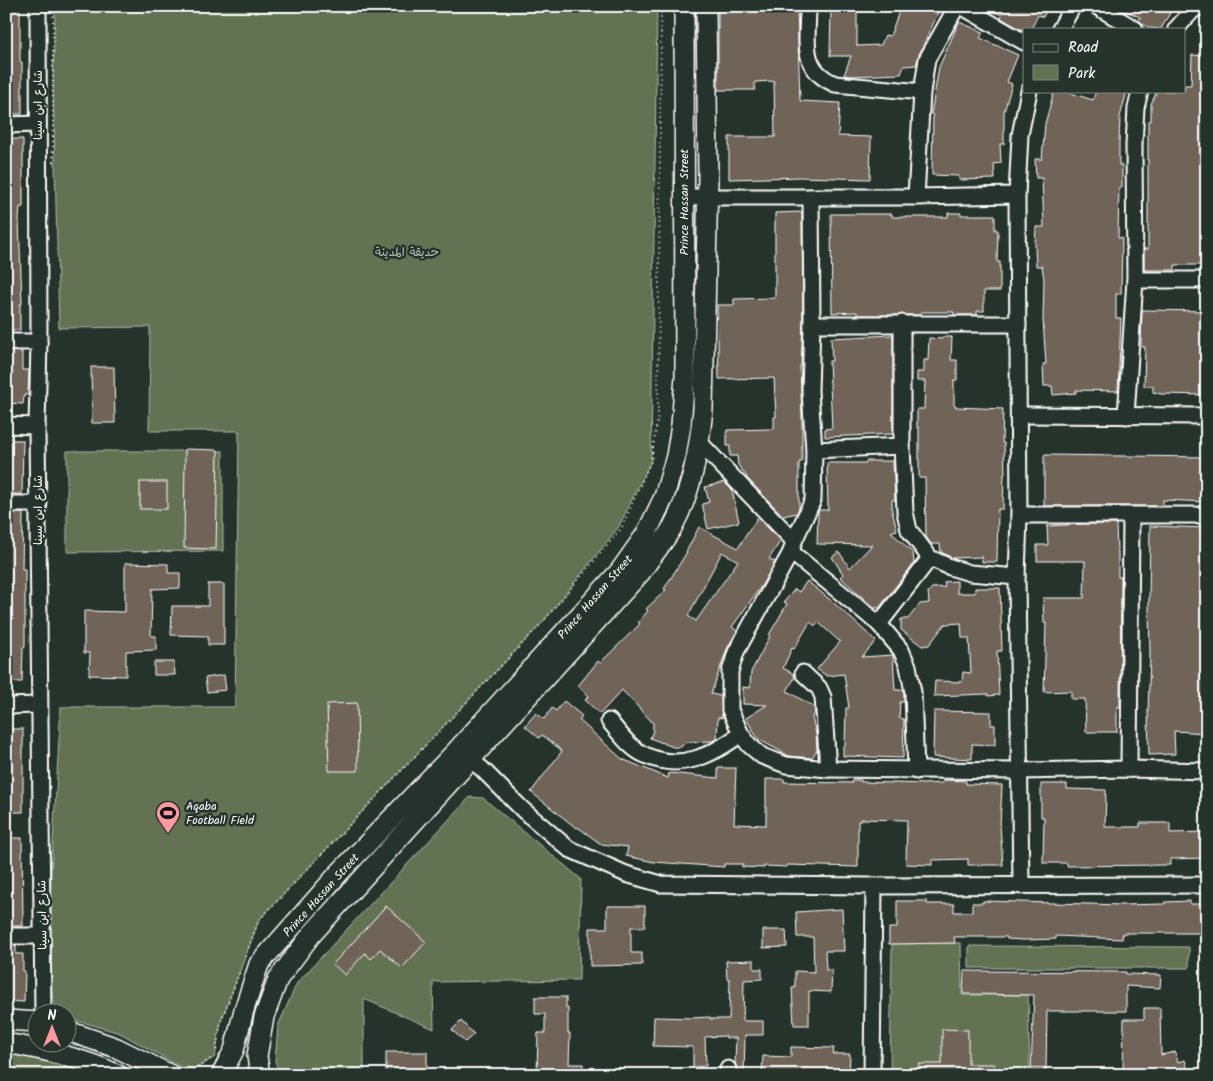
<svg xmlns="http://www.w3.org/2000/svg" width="1213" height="1081" font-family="Kalam,'Playpen Sans Arabic',sans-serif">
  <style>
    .green { fill: #637253; stroke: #b1b8a9 }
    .building { fill: #6f6459; stroke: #fff; fill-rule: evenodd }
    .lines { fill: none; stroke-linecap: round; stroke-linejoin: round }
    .minor-casing { stroke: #fff; stroke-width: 19 }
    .major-casing { stroke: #fff; stroke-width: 22 }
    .path { stroke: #fff; stroke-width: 2; stroke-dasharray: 1 4; stroke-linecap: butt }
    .minor { stroke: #26332d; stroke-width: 15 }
    .major { stroke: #26332d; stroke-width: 19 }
    .labels { text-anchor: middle; stroke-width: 5; stroke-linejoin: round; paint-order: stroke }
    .street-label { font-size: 12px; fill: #fff; stroke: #26332d }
    .park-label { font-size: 12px; fill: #b9c0b2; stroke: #26332d }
    .poi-label { font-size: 12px; fill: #fff; stroke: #26332d; text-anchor: start }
  </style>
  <rect width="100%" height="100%" fill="#26332d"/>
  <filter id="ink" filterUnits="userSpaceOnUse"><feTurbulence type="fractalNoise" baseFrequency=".02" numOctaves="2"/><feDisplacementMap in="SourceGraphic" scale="10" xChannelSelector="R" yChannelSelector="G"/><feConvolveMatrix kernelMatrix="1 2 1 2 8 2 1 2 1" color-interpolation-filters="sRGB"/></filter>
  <g filter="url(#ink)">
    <g class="green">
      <polygon points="55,6 657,6 651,461 618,528 543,622 259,920 221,1021 215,1057 190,1072 120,1033 68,1018 68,1014 58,1013 52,996 48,924 61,707 235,707 239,431 149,431 150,327 59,328 53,83"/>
      <polygon points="67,451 223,451 223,551 67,552"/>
      <polygon points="470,797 483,798 581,879 579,980 433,982 434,1029 364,999 364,1075 280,1075 275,1061 278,1026 297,983"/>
      <polygon points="961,943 962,995 1028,995 1030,1075 890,1075 892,944"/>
      <polygon points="969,946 1189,947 1189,968 969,968"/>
      <polygon points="6,1052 27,1054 91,1075 6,1075"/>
    </g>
    <g class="building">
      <polygon points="6,6 20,6 20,62 22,62 22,114 6,114"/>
      <polygon points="718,6 797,6 800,101 840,103 838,136 871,137 870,179 800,177 729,179 729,137 775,137 774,81 755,82 755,90 718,90"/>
      <polygon points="831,6 857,6 857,46 881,45 885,35 890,36 901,6 941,6 919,55 916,65 904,66 901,74 851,76 844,75 851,56 830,56"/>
      <polygon points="981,6 1049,6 1043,17 1038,15 1031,29 1020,29 1001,18 1002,15"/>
      <polygon points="1115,6 1174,6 1161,29 1149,28 1139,21 1140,17"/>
      <polygon points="959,22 983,32 980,38 1018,55 1007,82 1012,84 1004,112 1004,144 1000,144 1001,163 994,164 995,179 959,180 959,176 932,175 933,115 931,114 939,67"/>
      <polygon points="1192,55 1207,56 1207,265 1175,265 1175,270 1144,270 1144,249 1148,249 1148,121 1151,121 1151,104 1157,91 1184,91 1185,85 1191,85"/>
      <polygon points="1054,91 1064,91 1093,100 1096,91 1127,91 1120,117 1119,143 1119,165 1122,165 1122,187 1119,187 1118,238 1122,238 1121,294 1116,294 1116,318 1121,318 1118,391 1076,390 1076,393 1053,395 1052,386 1044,386 1043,364 1046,364 1043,320 1044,280 1042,266 1036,266 1035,246 1036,227 1044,227 1042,178 1036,178 1035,159 1042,159 1045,124"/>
      <polygon points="6,139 23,139 23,207 20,207 19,219 22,304 20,304 20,330 6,330"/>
      <polygon points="802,212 803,324 801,366 800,366 802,416 802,462 799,462 799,508 797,513 783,516 746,477 747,477 738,465 737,456 730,456 730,446 727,446 727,430 774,429 774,417 776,417 774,378 719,379 717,305 734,305 734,299 775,298 775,213"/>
      <polygon points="948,213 961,213 961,215 995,215 995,230 998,230 997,262 1000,262 1000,291 984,291 984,311 977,311 977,315 954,315 954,312 921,312 921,315 857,315 857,312 832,313 831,214 892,214 892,217 948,217"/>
      <polygon points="1142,310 1207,311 1207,395 1161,394 1153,392 1153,386 1144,386 1145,347 1141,347"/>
      <polygon points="893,335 893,434 825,437 825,429 832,428 829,361 832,361 831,338"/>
      <polygon points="942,337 952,337 951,360 957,360 957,380 954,380 954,405 956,407 1003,409 1002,443 1004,443 1005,474 1004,474 1003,509 998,509 997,562 982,562 982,557 952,558 941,552 940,544 931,544 926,537 925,478 919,478 919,428 917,428 917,409 924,409 925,381 917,381 917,372 924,372 924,360 928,360 929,338 942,339"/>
      <polygon points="6,351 22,352 22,370 29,370 28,395 24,395 23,404 6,403"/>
      <polygon points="91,367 114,367 115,423 92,423"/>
      <polygon points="6,440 23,440 22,494 6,494"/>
      <polygon points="185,449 218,450 216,549 184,548"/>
      <polygon points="1044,455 1207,457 1207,502 1163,500 1163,506 1044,506"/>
      <polygon points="866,461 893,461 895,500 892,500 892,511 897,530 891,532 913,553 914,563 879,608 874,608 840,577 843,574 832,557 839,552 850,568 872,545 817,544 818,512 819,510 828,510 827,463 866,463"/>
      <rect x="140" y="482" width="27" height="27"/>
      <polygon points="724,482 732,490 739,522 708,529 702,504 709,502 705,487"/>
      <polygon points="6,513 23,513 22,569 25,569 25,647 23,647 22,682 6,682"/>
      <path d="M 757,518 L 781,540 L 769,559 L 775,562 L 762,585 L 732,627 L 737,631 L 727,649 L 711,694 L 721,696 L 722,715 L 722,718 L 718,717 L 717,739 L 712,741 L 685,742 L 681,747 L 673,747 L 650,738 L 653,731 L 653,723 L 622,690 L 600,714 L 585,700 L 589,696 L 578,686 L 598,661 L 600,663 L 640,624 L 638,622 L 648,611 L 646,609 L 666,590 L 664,589 L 687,552 L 686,552 L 699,527 L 738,548 ZM 722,552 L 738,561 L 696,621 L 688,616 Z"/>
      <polygon points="1085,524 1116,524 1117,551 1118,551 1118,577 1121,577 1120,707 1117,707 1117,732 1086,732 1085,699 1071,699 1071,691 1044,692 1046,623 1044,623 1043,598 1084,598 1085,561 1037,561 1037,545 1048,545 1047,526"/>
      <polygon points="1150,526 1207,528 1207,733 1174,731 1175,754 1149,755 1148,712 1150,656 1149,604"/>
      <polygon points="125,563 168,564 168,573 180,573 180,588 152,589 151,636 156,636 156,650 126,651 126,676 89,675 90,653 84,653 84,611 125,612"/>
      <polygon points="807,581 834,603 876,641 862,657 893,655 895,690 903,690 904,693 904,702 900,702 899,718 904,719 903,758 843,756 843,746 845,746 846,708 849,708 844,674 827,676 817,669 840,642 818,622 815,626 810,622 794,649 792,648 783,668 794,674 795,677 787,691 814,707 815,713 812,717 816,734 817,750 812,758 789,756 758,739 746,718 767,705 743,704 743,687 750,688 751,672 770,636 769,635 787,604 784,602 795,589 799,592"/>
      <polygon points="957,581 957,593 975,593 975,588 1000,588 1002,651 997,651 999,695 988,696 988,694 934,696 935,681 962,682 963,672 971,673 969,638 962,638 961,623 945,624 929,645 922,646 901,630 901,619 908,619 920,604 929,603 928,592 932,588 945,587 944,582"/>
      <polygon points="208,584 224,584 224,645 208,645 208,636 171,635 172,606 208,606"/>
      <polygon points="154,662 174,662 175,675 154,675"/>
      <polygon points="224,675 226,690 207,692 205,678"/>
      <polygon points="564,701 582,716 579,720 622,759 668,778 669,773 718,778 718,768 736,768 734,824 766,825 766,779 784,779 784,782 852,783 852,780 861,780 861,782 924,784 943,783 943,780 966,781 966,784 1002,785 1000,826 1003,865 968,865 968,859 932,860 932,865 906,864 907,820 861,819 861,821 858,821 858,867 787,865 787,867 764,866 764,868 742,867 742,864 724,864 724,867 654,862 626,856 628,847 601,844 579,828 575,827 531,792 562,751 542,735 539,738 525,726 536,713 544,719 552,708 556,711"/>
      <polygon points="357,703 358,771 329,771 327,704"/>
      <polygon points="934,711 991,712 991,725 995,725 995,745 972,744 972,759 933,757"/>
      <rect x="6" y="729" width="17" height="83"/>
      <polygon points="1041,784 1067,784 1067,789 1106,790 1105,827 1140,827 1140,823 1170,823 1170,833 1207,832 1207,858 1170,859 1170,865 1067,866 1067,863 1043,863 1044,817 1041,817"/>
      <polygon points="6,838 22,838 23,926 6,926"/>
      <polygon points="897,901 927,901 927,904 954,904 954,912 972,912 972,903 983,903 983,901 1123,905 1165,904 1165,902 1190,901 1190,904 1207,904 1207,933 1123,933 1122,939 1056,936 1056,939 1023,940 1007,939 1007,937 954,937 955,943 889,944 889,928 897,928"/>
      <polygon points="386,906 426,942 402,968 380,949 371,959 365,953 345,975 333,964"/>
      <polygon points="607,906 645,906 645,927 631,927 631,953 642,953 642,965 590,966 590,928 607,928"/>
      <polygon points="842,909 844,951 825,951 826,970 832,970 831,992 809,991 809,1025 794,1025 792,988 795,988 795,971 814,972 813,937 797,937 796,912"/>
      <polygon points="763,930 786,930 787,947 763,948"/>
      <polygon points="6,945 16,945 16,954 23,954 23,971 25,971 24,1002 6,1001"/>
      <polygon points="754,960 754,969 762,969 762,979 744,980 743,1021 763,1021 763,1035 745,1035 744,1074 737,1074 735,1063 736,1038 726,1038 726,1036 705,1037 706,1066 693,1067 693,1047 653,1046 654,1017 692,1018 710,1017 710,1019 729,1019 730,979 727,979 726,961"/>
      <polygon points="964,971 1126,972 1126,974 1161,975 1160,988 1126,986 1126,1011 1047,1011 1046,1071 1031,1071 1034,995 963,994"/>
      <polygon points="535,997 566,997 566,1008 568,1008 568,1033 570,1033 569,1064 583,1064 583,1075 537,1075 538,1033 545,1033 545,1014 535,1014"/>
      <polygon points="1144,1008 1160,1008 1161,1055 1175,1052 1178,1062 1185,1060 1189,1075 1123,1074 1124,1019 1144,1019"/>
      <polygon points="461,1021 474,1034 465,1042 452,1030"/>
      <polygon points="942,1029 968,1030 968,1064 994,1064 995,1075 920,1075 919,1064 942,1064"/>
      <polygon points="791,1047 834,1048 833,1054 850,1054 849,1075 762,1075 763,1056 791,1057"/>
      <rect x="386" y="1052" width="41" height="23"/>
    </g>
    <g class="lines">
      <g class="minor-casing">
        <g id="minor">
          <polyline points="38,6 39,342 37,426 43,1014"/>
          <path d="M 808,6 C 808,40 799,69 835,84 L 922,92"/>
          <polyline points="961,6 1024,42"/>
          <polyline points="1096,6 1135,29"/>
          <polyline points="1060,29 1073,6"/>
          <polyline points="1176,29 1192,11 1201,6"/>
          <polyline points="6,125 38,124"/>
          <polyline points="684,197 916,197 1017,195"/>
          <polyline points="811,197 812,324 810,391 814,450 813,500 794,541 791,552 736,652 730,672 730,710 741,734 749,745 762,756 786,765 828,769 1018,771 1129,769 1207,771"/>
          <polyline points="916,197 922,92 927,59 957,6"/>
          <polyline points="1135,280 1207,280"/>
          <polyline points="902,323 902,446 905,512 909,530 930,558 950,567 970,573 1017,577"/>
          <polyline points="812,324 1018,324"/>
          <polyline points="6,342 39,342"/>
          <polyline points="1019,415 1207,416"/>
          <polyline points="1126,416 1135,280 1134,145 1136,108 1140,91"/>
          <polyline points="6,425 37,426"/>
          <polyline points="700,443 794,541"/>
          <polyline points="814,450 902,446"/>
          <polyline points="6,504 39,504"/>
          <polyline points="1019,515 1196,515 1207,518"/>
          <polyline points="791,552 879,624 901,650 908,666 913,692 916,771"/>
          <polyline points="879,624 930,558"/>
          <polyline points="803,673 819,688 823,697 828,769"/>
          <polyline points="6,706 39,705"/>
          <path d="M 609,721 C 619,732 630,749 645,755 C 681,772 712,755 741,734"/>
          <polyline points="463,753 482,769 523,810 569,849 626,874 661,884 874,886 1207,885"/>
          <polyline points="1129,769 1131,516"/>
          <polyline points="1021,886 1017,577 1019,515 1017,195 1020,135 1029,91"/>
          <polyline points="6,936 42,936"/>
          <polyline points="728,1069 728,1075"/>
          <polyline points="872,1075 874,886"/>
        </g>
      </g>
      <g class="major-casing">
        <g id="major">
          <polyline points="6,1020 38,1022"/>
          <polyline points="68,1031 117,1048 171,1075"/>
          <path d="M 6,1043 C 44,1050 83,1058 118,1075"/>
          <polyline points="221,1075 234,1050 244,1010 259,964 339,873 458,749 619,572 646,534 664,497 676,456 681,425 685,377 684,6"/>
          <path d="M 260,1075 L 257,1056 L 264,1017 L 278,979 L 311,935 L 641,572 C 651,557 663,543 672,528 C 692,492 699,449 703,409 L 708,177 L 706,6"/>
        </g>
      </g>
      <g class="path">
        <polyline points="53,6 53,162"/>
        <polyline points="245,957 259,920 540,625 621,529 651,461 658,416 661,6"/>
        <polyline points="216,1050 221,1021 241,969"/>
        <polyline points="184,1069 190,1072 212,1058"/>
      </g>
      <use href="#minor" class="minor"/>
      <use href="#major" class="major"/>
    </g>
  </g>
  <defs>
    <g id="stadium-pin" transform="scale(1.25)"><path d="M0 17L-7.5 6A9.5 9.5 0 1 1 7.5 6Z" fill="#ff9aa2" stroke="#26332d"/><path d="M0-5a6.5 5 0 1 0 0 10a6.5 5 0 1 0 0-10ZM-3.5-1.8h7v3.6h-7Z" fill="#111"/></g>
  </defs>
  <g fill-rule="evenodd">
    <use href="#stadium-pin" x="168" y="813"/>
  </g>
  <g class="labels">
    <g class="street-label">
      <text transform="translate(38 105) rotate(-90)" y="4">شارع ابن سينا</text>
      <text transform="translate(684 202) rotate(-90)" y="4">Prince Hassan Street</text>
      <text transform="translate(38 510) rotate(-90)" y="4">شارع ابن سينا</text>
      <text transform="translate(595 597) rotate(-49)" y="4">Prince Hassan Street</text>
      <text transform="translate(321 895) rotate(-48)" y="4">Prince Hassan Street</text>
      <text transform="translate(42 915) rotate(-91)" y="4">شارع ابن سينا</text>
    </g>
    <g class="park-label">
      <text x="407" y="256">حديقة المدينة</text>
    </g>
    <g class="poi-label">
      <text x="186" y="810">Aqaba<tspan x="186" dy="14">Football Field</tspan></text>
    </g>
  </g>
  <rect width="1213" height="1081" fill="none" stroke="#26332d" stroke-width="25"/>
  <rect x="12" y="12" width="1188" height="1056" fill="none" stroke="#fff" stroke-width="2" filter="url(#ink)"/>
  <rect x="1023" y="28" width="162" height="65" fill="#26332d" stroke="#7d8581"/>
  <rect x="1033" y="44" width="25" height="8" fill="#26332d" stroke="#7d8581"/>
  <text x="1068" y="52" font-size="15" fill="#ffffff">Road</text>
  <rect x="1033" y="65" width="25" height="15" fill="#637253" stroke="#7d8581"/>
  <text x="1068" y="78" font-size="15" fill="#ffffff">Park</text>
  <g transform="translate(52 1028)"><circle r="24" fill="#26332d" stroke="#7d8581"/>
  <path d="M0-4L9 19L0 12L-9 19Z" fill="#ff9aa2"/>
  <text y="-8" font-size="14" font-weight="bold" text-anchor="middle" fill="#ffffff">N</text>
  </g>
</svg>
